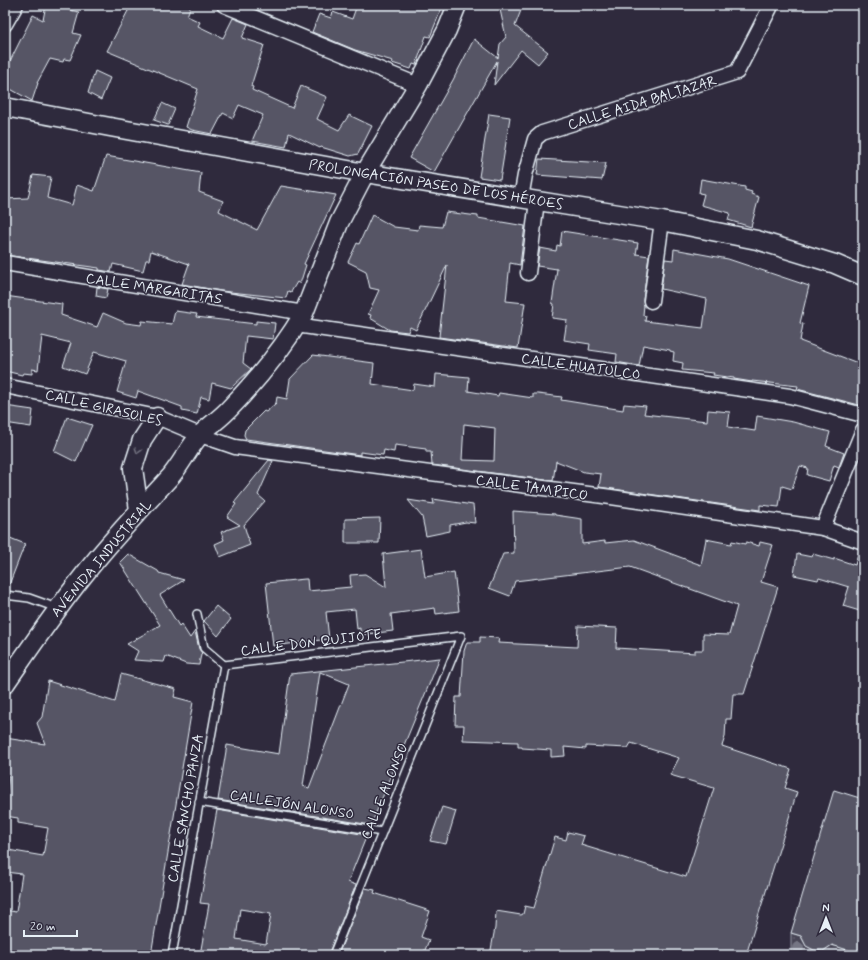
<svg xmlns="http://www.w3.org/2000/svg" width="868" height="960" font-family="Mynerve,sans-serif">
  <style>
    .grass { fill: url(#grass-dots); stroke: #979aa6 }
    .building { fill: #575565; stroke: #e8f1f8; fill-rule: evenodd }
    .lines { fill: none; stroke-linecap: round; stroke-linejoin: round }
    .service-casing { stroke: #e8f1f8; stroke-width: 10 }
    .minor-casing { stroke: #e8f1f8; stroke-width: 17 }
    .tertiary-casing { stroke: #e8f1f8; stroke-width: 21 }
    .service { stroke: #2f2a3d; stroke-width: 7 }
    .minor { stroke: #2f2a3d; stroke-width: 14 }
    .tertiary { stroke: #2f2a3d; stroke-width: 18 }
    .tree { fill: #757684 }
    .oneway { stroke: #70707e }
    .labels { text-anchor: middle; stroke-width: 3; stroke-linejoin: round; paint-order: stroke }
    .street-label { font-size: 14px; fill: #e8f1f8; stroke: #2f2a3d }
  </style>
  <defs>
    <pattern id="grass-dots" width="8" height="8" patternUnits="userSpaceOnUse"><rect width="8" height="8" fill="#464455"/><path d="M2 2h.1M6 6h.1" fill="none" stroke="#615f6e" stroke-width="1.8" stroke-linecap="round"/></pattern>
  </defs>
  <rect width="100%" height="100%" fill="#2f2a3d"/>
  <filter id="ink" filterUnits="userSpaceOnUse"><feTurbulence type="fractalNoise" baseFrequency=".025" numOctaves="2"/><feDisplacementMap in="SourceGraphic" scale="8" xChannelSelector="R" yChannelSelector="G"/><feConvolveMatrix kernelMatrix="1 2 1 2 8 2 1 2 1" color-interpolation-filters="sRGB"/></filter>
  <g filter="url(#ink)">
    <path class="grass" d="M 791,933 L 801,936 C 804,945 813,954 823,951 C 826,950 829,947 832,945 L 851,951 L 850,955 L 791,955 Z"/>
    <g class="building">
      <polygon points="46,5 79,12 73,33 81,35 70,60 64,59 63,62 50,59 37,83 38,83 32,101 5,86 5,71 33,15 43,20"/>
      <polygon points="131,5 191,5 187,16 200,22 198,26 223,38 233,18 248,24 242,38 264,45 251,86 253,87 252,90 292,108 301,86 327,97 317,119 339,130 349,115 372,126 358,154 350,156 321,147 320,148 289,133 286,147 252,141 263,115 239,105 233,118 223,113 212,134 192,130 186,127 198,89 107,51"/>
      <polygon points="357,5 443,5 430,37 426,36 416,65 413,64 411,69 392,63 393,61 355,50 312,32 319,14 331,18 333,12 352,19"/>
      <polygon points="499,5 523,5 515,26 548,52 538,64 521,50 494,85 497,61 434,172 409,158 453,80 474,39 498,58 500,44 506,37"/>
      <polygon points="95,71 110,78 101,100 88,93"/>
      <polygon points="162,103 175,109 168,125 154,120"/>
      <polygon points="489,114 510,117 500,180 479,177"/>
      <polygon points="106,156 201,173 199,192 223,201 219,211 257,230 281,186 336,195 304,264 306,265 300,284 297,282 291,292 288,291 286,298 221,291 182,284 189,264 151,251 149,260 146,260 143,271 113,264 111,272 99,270 99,268 5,255 5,199 28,198 33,175 51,177 47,198 72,205 77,185 94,191"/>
      <polygon points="539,159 606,163 602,180 537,175"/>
      <polygon points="701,179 745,187 745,190 752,192 751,194 759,197 751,227 728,220 730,213 701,205 704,194 699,193"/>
      <polygon points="446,212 478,216 478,218 525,226 520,265 510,263 506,301 525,303 518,348 439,337 447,265 416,330 410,327 408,332 390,330 370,318 371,315 368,314 379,290 370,288 366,271 348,262 357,243 359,244 372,215 394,227 418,230 419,225 442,227"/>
      <polygon points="562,231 638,243 636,254 649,256 643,300 644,305 643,315 646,316 645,321 703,328 707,299 661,289 665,259 673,260 674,249 728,259 809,286 800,323 803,324 800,341 863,365 863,406 797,389 798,386 752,381 752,382 734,379 734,378 713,375 714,373 682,370 683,363 673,361 674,352 670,351 670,350 643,345 639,366 616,362 617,354 589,350 590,344 564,340 567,320 552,318 554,304 552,303 557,269 537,266 540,248 556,251 557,245 560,246"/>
      <polygon points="97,287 108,289 106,298 96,296"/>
      <polygon points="5,296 62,304 61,315 97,327 103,313 126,323 141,325 142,321 172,324 175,311 197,314 196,317 256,324 256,321 275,323 273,339 246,336 243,363 251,369 231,388 212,383 209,399 201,397 197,414 182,411 182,407 138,391 136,398 117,392 126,361 94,352 85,374 63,366 71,343 42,336 38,370 32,369 32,374 23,373 22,375 5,371"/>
      <path d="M 313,355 L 374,363 L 372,384 L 413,390 L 414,384 L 435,387 L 436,374 L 469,377 L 468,391 L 498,396 L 499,393 L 533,398 L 533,394 L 538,394 L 562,397 L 561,400 L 623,410 L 624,404 L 646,406 L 644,414 L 707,421 L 708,410 L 730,412 L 728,427 L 755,431 L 757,416 L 793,422 L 830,432 L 826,446 L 844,453 L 839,467 L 834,465 L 829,481 L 807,475 L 808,468 L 800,466 L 792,489 L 782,486 L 779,507 L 760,505 L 760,510 L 599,487 L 601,474 L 584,472 L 556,461 L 553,481 L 432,465 L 431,452 L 426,452 L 426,449 L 395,445 L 394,452 L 384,450 L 383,455 L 360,452 L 360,455 L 246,439 L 244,435 L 245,430 L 264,411 L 266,412 L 276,403 L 277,397 L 287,399 L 290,379 ZM 464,424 L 495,428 L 494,461 L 462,460 Z"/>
      <polygon points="5,406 33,410 31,427 5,423"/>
      <polygon points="67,417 92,425 76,462 54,451"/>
      <polygon points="269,460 273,461 258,495 265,501 244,525 250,545 220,557 215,544 224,540 221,532 240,525 227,517 236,504 234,503"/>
      <polygon points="433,499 473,505 475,523 466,522 450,525 450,531 426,536 422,517 408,500 434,504"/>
      <polygon points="513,511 555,514 555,515 582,519 582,544 605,541 605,543 634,540 701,565 706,539 731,544 732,541 745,544 746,542 759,546 760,542 773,545 761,582 778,587 744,694 733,694 731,719 726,719 725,737 722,746 791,769 785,788 797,792 746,955 490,955 495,928 496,911 521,915 523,914 525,906 534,908 555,837 566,840 568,832 584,836 581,845 686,877 714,788 670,775 679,758 631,743 628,748 586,746 586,749 564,747 565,756 551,757 551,750 522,748 522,747 518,747 518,742 463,740 464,725 455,725 456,697 461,697 464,651 467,642 480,642 480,637 499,638 498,643 577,647 578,626 617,628 616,648 695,653 695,650 703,650 703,634 729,635 737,606 630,567 515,581 510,596 489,588 503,554 514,553"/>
      <polygon points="380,518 379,543 345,543 345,519"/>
      <polygon points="5,536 25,544 7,590 5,590"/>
      <polygon points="421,549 425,577 454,572 459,611 436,614 435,608 391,614 393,631 360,635 360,628 357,629 355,609 326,612 329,639 273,646 266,583 305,579 307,579 308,591 351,587 350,575 365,574 386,587 383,554"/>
      <polygon points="859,551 863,552 863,612 843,606 849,587 819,578 818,580 794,575 797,554 812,557 813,554 834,560 834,558 855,565"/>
      <polygon points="128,554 158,571 159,573 184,580 160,595 179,626 181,624 190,638 195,631 199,649 202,653 201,654 199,665 186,664 166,656 164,662 134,660 138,651 127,644 160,625 120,562"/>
      <polygon points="216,606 231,619 218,636 204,621"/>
      <path d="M 440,658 L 371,825 L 218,800 L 227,745 L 279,754 L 290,674 ZM 320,672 L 349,684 L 309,788 L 303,786 Z"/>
      <polygon points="121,674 176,689 174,697 193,702 151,955 5,955 5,910 16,912 22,874 5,872 8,850 43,856 48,828 18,823 18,818 5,816 5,801 9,776 5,776 5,738 45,744 37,723 42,717 48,681 115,702"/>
      <polygon points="834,790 863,799 863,955 832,945 823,951 814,950 806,946 801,936 791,933"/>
      <polygon points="442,807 456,811 446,844 430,841"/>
      <path d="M 217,810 L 367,835 L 348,882 L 356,885 L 328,955 L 200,955 L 209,904 L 200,903 ZM 240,909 L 271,914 L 266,944 L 236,939 Z"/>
      <polygon points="365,888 375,890 374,893 430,911 421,937 429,940 423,955 338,955"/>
    </g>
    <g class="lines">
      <g class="service-casing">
        <g id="service">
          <polyline points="5,595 29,598 57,608"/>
          <polyline points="197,614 204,648 224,665 461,636 333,955"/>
          <polyline points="199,802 382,832"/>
          <polyline points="172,955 224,665"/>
        </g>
      </g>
      <g class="minor-casing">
        <g id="minor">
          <polyline points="224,5 418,85"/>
          <polyline points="5,24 16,5"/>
          <polyline points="521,198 525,175 535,139 542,133 737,72 770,8 769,5"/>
          <polyline points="5,263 304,313"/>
          <polyline points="528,273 537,201"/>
          <polyline points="651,301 662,221"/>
          <polyline points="296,325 790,396 863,415"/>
          <polyline points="5,386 157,417 200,435 235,447 611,497 823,528 863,542"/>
          <polyline points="823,528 863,430"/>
        </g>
      </g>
      <g class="tertiary-casing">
        <g id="tertiary">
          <polyline points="5,107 110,127 365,173 662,221 757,240 835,264 863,276"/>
          <polyline points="139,510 133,468 142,440 157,417"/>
          <path d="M 5,684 C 30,648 55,611 83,576 C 110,541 141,509 171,476 C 182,463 189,447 201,434 C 210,425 221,418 230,408 C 258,379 284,347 304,313 L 339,223 L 365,173 L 418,85 L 447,30 L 457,5"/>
        </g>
      </g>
      <use href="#service" class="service"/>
      <use href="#minor" class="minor"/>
      <use href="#tertiary" class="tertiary"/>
    </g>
    <circle class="tree" cx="798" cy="948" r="6"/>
    <defs><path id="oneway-chevron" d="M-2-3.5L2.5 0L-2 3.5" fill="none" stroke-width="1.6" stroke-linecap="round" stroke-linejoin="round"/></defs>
    <use class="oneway" href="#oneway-chevron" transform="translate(138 451) rotate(107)"/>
  </g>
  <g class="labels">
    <g class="street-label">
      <text transform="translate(642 102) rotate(-17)" y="5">CALLE AIDA BALTAZAR</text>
      <text transform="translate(436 184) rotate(9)" y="5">PROLONGACIÓN PASEO DE LOS HÉROES</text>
      <text transform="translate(154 288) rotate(9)" y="5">CALLE MARGARITAS</text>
      <text transform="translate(581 366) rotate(8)" y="5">CALLE HUATULCO</text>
      <text transform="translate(104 407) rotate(13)" y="5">CALLE GIRASOLES</text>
      <text transform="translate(532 487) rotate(8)" y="5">CALLE TAMPICO</text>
      <text transform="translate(101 558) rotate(-50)" y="5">AVENIDA INDUSTRIAL</text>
      <text transform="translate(311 642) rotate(-7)" y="5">CALLE DON QUIJOTE</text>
      <text transform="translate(384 791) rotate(-68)" y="5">CALLE ALONSO</text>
      <text transform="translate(292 804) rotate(9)" y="5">CALLEJÓN ALONSO</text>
      <text transform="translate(185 808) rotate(-80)" y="5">CALLE SANCHO PANZA</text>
    </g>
  </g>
  <rect width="868" height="960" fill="none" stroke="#2f2a3d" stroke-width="20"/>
  <rect x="10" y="10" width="848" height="940" fill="none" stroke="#e8f1f8" stroke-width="1.5" filter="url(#ink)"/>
  <g transform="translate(826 918)" stroke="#2f2a3d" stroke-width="3" paint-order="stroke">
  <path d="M0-3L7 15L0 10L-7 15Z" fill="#e8f1f8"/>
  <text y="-6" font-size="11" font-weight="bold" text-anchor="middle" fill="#e8f1f8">N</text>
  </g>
  <path d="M24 930v6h53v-6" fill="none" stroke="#e8f1f8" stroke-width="2"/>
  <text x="30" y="930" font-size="12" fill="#e8f1f8" stroke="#2f2a3d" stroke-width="3" paint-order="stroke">20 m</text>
</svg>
